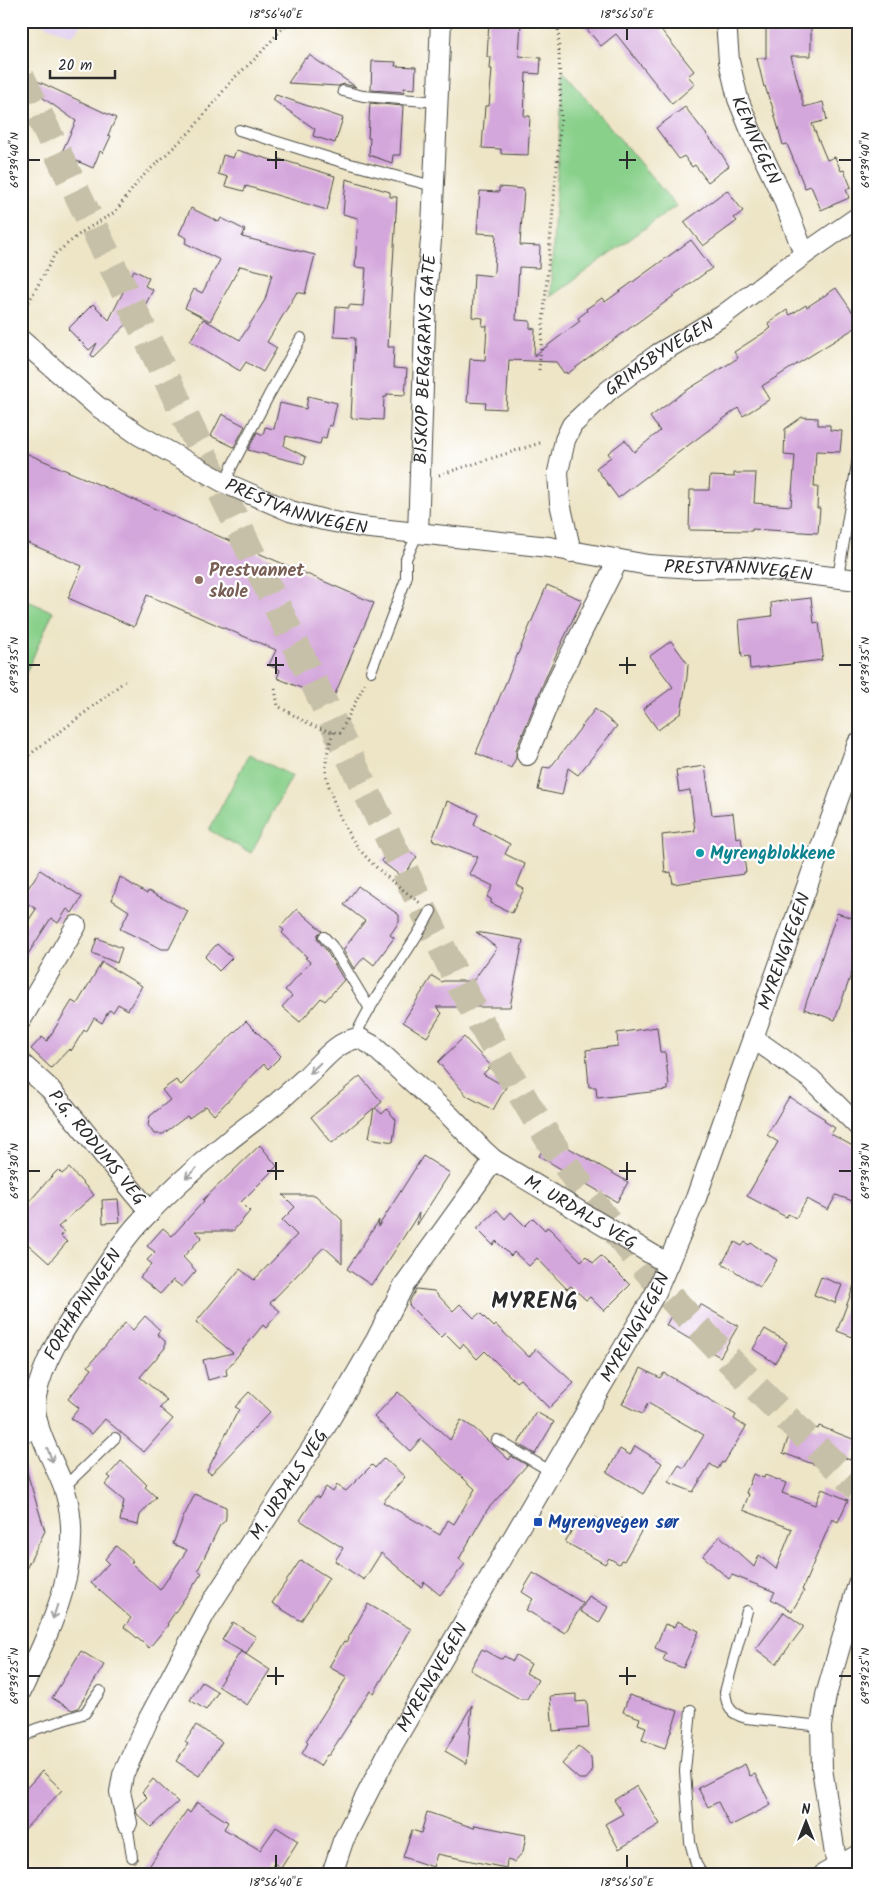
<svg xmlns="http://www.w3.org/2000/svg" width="879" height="1895" font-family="Kalam,sans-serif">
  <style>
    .built { fill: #e3d3f2 }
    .green { fill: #89d08b; stroke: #5a7e5b }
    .building { fill: #d4a7dc }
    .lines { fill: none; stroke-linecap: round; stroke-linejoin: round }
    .primary-tunnel { stroke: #c7c0a8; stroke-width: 28; stroke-dasharray: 28 14; stroke-linecap: butt }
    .lane-casing { stroke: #484742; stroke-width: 12 }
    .street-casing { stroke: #484742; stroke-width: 22 }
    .path { stroke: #484742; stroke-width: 3; stroke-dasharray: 1 4; stroke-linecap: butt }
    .lane { stroke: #fff; stroke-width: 10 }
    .street { stroke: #fff; stroke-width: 20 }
    .oneway { stroke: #a0a0a0 }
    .ticks { fill: none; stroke: #2b2b2b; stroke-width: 2 }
    .education-dot { fill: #8d6e63; stroke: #fff; stroke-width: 2 }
    .culture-dot { fill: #0f9aa8; stroke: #fff; stroke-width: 2 }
    .transit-dot { fill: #1a4fb4; stroke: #fff; stroke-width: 2 }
    .labels { text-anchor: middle; stroke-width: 4.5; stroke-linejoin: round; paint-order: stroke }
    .street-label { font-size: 18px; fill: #2b2b2b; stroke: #fff }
    .education-label { font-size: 18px; font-weight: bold; fill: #785e54; stroke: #fff; text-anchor: start }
    .culture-label { font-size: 18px; font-weight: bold; fill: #0d838f; stroke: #fff; text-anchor: start }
    .transit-label { font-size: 18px; font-weight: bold; fill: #164399; stroke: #fff; text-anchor: start }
    .district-label { font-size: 22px; font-weight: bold; letter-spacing: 1px; fill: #2b2b2b; stroke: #fff }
    .neatline { fill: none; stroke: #2b2b2b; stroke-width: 2 }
    .ticks-label { font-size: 12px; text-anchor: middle; fill: #2b2b2b }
  </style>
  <rect width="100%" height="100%" fill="#fff"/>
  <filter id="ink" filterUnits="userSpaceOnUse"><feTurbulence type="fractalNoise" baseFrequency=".02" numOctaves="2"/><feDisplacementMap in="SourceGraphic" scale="10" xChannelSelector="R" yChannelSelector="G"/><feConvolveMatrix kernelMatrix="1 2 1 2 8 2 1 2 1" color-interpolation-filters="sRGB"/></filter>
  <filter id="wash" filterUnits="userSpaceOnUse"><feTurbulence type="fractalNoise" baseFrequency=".0096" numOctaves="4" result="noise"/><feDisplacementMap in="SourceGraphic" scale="20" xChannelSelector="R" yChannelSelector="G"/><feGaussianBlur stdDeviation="1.12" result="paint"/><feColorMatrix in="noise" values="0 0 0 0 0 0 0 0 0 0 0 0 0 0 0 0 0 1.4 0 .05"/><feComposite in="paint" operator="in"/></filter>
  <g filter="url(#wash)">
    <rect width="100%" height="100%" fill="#eee5c7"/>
    <polygon class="built" points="34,21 84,21 72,36"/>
    <g class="green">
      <polygon points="563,71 676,206 550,297"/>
      <polygon points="21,598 53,612 21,684"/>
      <polygon points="249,754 292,776 251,853 209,830"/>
    </g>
    <g id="blocks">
      <g class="building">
        <polygon points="489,21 521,21 519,56 541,58 540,74 526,73 524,116 530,116 528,155 501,154 501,149 482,148 485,106 489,106 492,69 490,69 491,57 487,57"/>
        <polygon points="580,21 654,21 694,71 688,76 695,84 672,104 616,34 601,46"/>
        <polygon points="766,21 811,21 811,56 791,56 804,107 823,102 827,120 812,124 827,160 835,157 841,171 844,170 851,187 846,189 849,198 821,210 811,186 805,188 787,144 783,145 771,102 770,102 765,86 764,87 757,58 766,58"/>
        <polygon points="309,55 356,87 344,84 338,86 288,83 305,58 307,59"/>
        <polygon points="372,61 396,62 395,66 416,67 415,89 404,88 404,92 371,90"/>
        <polygon points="31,78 116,118 108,135 111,136 103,153 100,151 93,168 61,154 76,121 26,86"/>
        <polygon points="276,95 343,118 335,143 313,136 315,129 273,100"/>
        <polygon points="370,103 403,106 400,155 393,155 392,163 369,155 370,138 368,138"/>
        <polygon points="685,107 721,153 729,166 708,182 695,165 692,167 684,156 679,159 656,128"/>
        <polygon points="236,150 279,162 279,159 335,176 327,210 246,186 244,191 225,186 228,177 218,174 223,155 233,158"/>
        <polygon points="346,179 390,192 390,197 397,197 388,347 394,347 393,368 407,369 405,395 387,394 387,397 384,397 383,420 351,418 355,338 334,337 336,307 349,308 349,305 363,306 366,268 355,267 358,218 343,214"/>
        <polygon points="499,187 524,189 520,245 540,246 539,268 519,267 516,320 530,321 530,328 535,329 534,356 580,321 578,318 587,311 586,309 602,298 605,302 691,240 712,268 567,374 566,372 564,373 556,362 509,360 506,409 485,408 486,403 467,402 470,359 485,360 487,326 482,326 483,318 472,317 474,274 493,276 494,271 496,234 477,233 480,191 499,192"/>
        <polygon points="727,190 743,211 734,218 737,221 703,246 684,222"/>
        <polygon points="191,208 219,222 221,218 245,230 242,237 315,255 305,294 297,292 267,342 277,348 263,372 246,362 240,371 190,341 203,319 240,340 265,300 272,274 240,266 210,321 185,308 194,289 202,293 220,260 185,243 187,238 179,234"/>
        <polygon points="134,270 149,278 145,286 153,290 140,315 137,314 93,357 91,355 97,343 89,350 68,329 93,304 109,320"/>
        <polygon points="836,288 858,320 858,326 762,386 770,399 743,416 738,408 618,498 596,468 611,457 608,453 625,440 634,452 660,431 650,417 684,392 738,358 734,352 771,328 768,323 787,310 790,315 806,305 807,307"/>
        <polygon points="308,396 337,403 332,426 329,425 326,438 322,437 320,444 286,436 284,446 306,457 304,464 248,450 257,432 263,435 265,427 274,429 280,403 306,409"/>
        <polygon points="222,414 245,426 234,447 211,436"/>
        <polygon points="802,417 818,418 818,425 830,425 830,430 842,431 840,452 816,451 814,487 818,487 817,508 820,508 818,533 752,529 752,531 689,530 690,490 709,490 710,476 734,477 734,473 756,473 754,503 791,506 795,456 784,455 785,429"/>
        <polygon points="21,451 374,603 332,701 277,678 280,670 269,665 276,650 147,595 134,627 68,598 82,566 21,540"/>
        <polygon points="547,585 582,600 548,672 516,750 516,758 511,768 476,753"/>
        <polygon points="811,598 814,623 819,622 823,656 821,657 822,660 750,669 749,656 742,657 739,620 772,616 771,603 776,602"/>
        <polygon points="671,641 688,664 687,677 681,713 658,730 643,709 673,687 650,656"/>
        <polygon points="595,709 617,726 578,775 568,768 562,795 538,790 543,767 550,768"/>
        <polygon points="705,766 712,815 733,813 736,838 741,837 746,872 744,872 744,874 673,884 671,872 665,873 662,835 695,831 690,790 679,792 676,770"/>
        <polygon points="447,801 478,814 474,825 510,844 505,854 525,864 517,885 524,889 512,913 491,903 491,899 487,897 493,886 469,874 478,857 432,840"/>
        <polygon points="396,841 417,857 402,877 381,861"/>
        <polygon points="40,870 82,897 72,913 67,909 58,923 51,918 21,965 21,932 36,909 21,899"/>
        <polygon points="120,877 147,894 148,891 188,911 169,949 162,949 120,929 129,911 112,900"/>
        <polygon points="358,886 399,915 399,922 390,935 394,938 374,965 364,957 354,969 343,950 365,921 344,905"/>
        <polygon points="297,909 322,931 318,934 317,939 326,950 344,980 325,1001 321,998 300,1022 282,1007 292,996 285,990 310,962 305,958 307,957 282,933 284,930 280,927"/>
        <polygon points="837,913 858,920 858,955 835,1020 804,1009"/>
        <polygon points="476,932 523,940 510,1007 436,1007 442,1013 427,1037 403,1022 432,976 442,982 443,981 473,981 497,948"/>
        <polygon points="97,938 122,948 117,963 92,953"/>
        <polygon points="217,944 232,958 219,971 205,957"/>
        <polygon points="102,962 142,986 128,1010 118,1004 113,1012 109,1010 102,1023 94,1018 86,1032 84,1030 71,1051 69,1049 51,1068 31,1049 42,1037 47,1041 72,1001 77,1004"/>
        <polygon points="246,1021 281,1056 268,1069 264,1064 214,1115 206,1106 189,1118 187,1116 163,1134 154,1134 148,1125 150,1116 170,1100 162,1090 176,1080 181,1085"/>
        <polygon points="657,1027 660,1052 665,1052 669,1086 668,1086 668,1090 597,1098 596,1087 589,1087 586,1050 618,1046 617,1033"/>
        <polygon points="464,1037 491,1066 483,1074 506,1087 493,1110 467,1096 438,1062"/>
        <polygon points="360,1076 382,1102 375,1108 382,1114 387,1109 396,1120 393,1142 369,1138 374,1108 332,1143 311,1117"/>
        <polygon points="789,1097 825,1119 824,1121 835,1128 831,1134 858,1149 858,1203 836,1195 828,1210 807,1199 796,1218 788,1214 786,1217 747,1196 778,1142 767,1135"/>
        <polygon points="550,1137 628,1182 617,1202 539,1156"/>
        <polygon points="260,1145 277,1166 241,1202 250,1211 233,1231 195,1231 202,1237 183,1257 196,1271 182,1287 173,1280 160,1294 140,1277 152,1264 147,1260 155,1252 147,1246 163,1228 172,1236 204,1201 203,1200"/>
        <polygon points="423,1156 450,1173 417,1225 419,1213 376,1280 375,1279 371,1285 347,1269 379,1220 378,1227"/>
        <polygon points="69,1168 94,1195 58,1227 64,1232 61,1236 67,1242 49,1263 21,1238 21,1211 50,1178 58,1170 62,1174"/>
        <polygon points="283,1195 315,1195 342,1220 342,1263 324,1247 270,1303 280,1311 266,1328 263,1325 226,1370 227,1375 208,1380 203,1360 233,1353 196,1322 240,1269 254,1280 297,1235 282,1220 295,1207"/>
        <polygon points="118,1199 120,1222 103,1223 102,1200"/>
        <polygon points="497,1210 505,1219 511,1212 525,1226 533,1218 545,1230 547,1227 551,1230 581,1261 586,1256 593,1263 601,1256 630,1285 604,1311 590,1297 586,1300 571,1286 567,1289 537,1258 529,1266 514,1252 511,1256 496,1241 493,1245 477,1229"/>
        <polygon points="735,1242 742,1246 745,1242 749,1245 751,1243 777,1260 760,1287 722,1263"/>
        <polygon points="821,1277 842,1285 835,1303 814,1295"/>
        <polygon points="856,1280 858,1281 858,1339 837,1331"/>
        <polygon points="416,1289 434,1291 453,1311 460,1304 474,1318 480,1313 494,1327 496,1325 529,1357 536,1349 574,1383 549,1408 520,1379 516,1382 485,1351 477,1359 463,1344 460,1348 445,1333 441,1337 409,1305 410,1300"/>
        <polygon points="679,1302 696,1311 700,1304 738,1326 720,1357 666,1325"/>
        <polygon points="145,1316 160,1330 157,1334 165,1341 165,1348 140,1377 167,1400 160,1408 173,1419 144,1452 105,1419 92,1434 71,1418 79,1408 68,1399 92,1369 88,1366 125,1323 133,1330"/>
        <polygon points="765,1329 787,1342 775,1363 753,1349"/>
        <polygon points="641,1368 660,1378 664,1373 695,1391 736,1415 734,1419 746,1427 724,1463 722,1462 718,1469 710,1464 693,1492 668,1482 679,1465 684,1468 704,1435 648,1403 642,1414 622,1404"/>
        <polygon points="249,1392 270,1412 211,1474 207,1471 239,1409 235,1407"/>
        <polygon points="398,1392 450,1440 461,1420 474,1428 509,1460 511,1456 527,1465 487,1510 459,1559 465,1564 440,1595 424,1582 421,1587 381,1553 364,1580 335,1561 343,1548 300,1520 316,1496 319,1498 326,1487 333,1492 337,1485 346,1491 372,1465 375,1468 384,1458 405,1477 383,1502 440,1535 448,1520 454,1524 475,1489 421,1439 410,1451 374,1417"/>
        <polygon points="536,1412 554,1422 535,1454 518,1444"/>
        <polygon points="794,1421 818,1429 819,1426 858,1441 850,1460 827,1451 821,1467 783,1453"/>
        <polygon points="635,1446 662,1463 643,1494 607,1472 620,1449 630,1455"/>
        <polygon points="121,1461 138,1476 147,1485 145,1487 156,1497 140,1515 138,1525 120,1521 124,1501 105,1485 111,1478 108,1476"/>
        <polygon points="21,1466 25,1466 45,1531 21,1579"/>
        <polygon points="753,1474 764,1478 765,1475 786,1483 782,1493 815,1505 822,1489 848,1500 838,1522 832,1519 802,1590 804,1591 792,1611 771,1599 775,1592 732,1575 729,1579 703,1556 720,1536 754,1567 759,1555 776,1569 792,1529 743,1510 749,1494 746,1493"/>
        <polygon points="195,1494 226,1507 226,1517 225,1521 220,1525 198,1570 202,1573 167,1624 168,1625 149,1648 124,1627 131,1618 91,1583 109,1563 105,1559 116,1546 133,1561 131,1563 160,1590 187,1550 173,1544 183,1518"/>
        <polygon points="595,1517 615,1528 621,1518 642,1530 624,1561 621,1560 619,1564 609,1558 605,1564 565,1542 579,1518 590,1525"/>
        <polygon points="302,1561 329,1578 301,1621 272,1603 299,1562"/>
        <polygon points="533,1573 583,1603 565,1633 526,1610 533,1599 522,1592"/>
        <polygon points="589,1596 608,1607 599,1623 580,1611"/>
        <polygon points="368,1604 411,1629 374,1693 370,1691 329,1755 327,1755 320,1766 302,1754 308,1743 306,1741 347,1677 329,1667 344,1641 346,1642"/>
        <polygon points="784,1612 803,1626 803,1628 776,1664 756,1649"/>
        <polygon points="677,1621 699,1631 683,1668 663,1660 666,1653 655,1648 665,1624 674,1627"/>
        <polygon points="233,1622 256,1637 246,1654 222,1640"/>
        <polygon points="482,1649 498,1658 502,1659 504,1656 513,1661 516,1655 531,1664 526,1673 538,1680 527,1699 520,1699 470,1670"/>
        <polygon points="81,1651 104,1665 78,1708 72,1710 52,1698"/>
        <polygon points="241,1651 270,1670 247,1705 218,1686"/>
        <polygon points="202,1682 218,1692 206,1710 190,1700"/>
        <polygon points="576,1694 576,1702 587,1701 589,1728 553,1731 550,1696"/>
        <polygon points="629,1695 678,1711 665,1748 642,1740 646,1727 638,1724 640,1718 623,1712"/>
        <polygon points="472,1705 467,1764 445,1751"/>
        <polygon points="196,1725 222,1742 199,1776 176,1761 188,1744 185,1742"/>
        <polygon points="578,1746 591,1757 592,1772 586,1779 579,1779 562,1764"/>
        <polygon points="745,1764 750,1776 755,1774 771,1805 730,1826 718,1802 708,1807 698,1788"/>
        <polygon points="42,1771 62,1790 21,1833 21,1794"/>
        <polygon points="153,1779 178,1802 151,1827 137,1814 136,1809 147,1797 142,1792"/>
        <polygon points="637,1786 660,1824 619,1849 605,1824 623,1814 614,1800"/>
        <polygon points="197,1802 228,1822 224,1829 260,1850 276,1827 298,1841 281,1868 274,1863 268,1874 144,1874 187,1810 190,1813"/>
        <polygon points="427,1812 474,1828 475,1825 526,1835 523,1852 514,1862 507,1860 506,1868 437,1854 433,1867 403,1857 412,1830 421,1833"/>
      </g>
    </g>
  </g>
  <g filter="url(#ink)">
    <use href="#blocks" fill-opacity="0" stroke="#484742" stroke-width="1"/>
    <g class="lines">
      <path class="primary-tunnel" d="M 21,77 L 457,979 C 499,1057 541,1134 595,1205 C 672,1308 766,1398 858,1488"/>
      <g class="lane-casing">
        <g id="lane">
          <polyline points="343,91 363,96 438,102"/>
          <polyline points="239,130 339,161 433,186"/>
          <polyline points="225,483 232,466 269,395 301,338"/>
          <polyline points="838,577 858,458"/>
          <polyline points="371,671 406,579 406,559 418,533"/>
          <polyline points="324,937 332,946 370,1009"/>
          <path d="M 354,1039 C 373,995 408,955 431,911"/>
          <polyline points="21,1395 35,1406"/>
          <polyline points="497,1440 552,1472"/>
          <polyline points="64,1487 115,1438"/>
          <path d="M 747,1611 L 725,1692 C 727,1708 731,1714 746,1718 L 821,1726"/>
          <polyline points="691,1710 685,1771 690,1842 696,1864 702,1874"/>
          <polyline points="21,1739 36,1729 85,1713 100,1691"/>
          <polyline points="127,1823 132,1857"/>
        </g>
      </g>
      <g class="street-casing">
        <g id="street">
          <path id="s1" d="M 726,21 L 729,61 L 738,99 L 751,131 L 783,198 L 804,254"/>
          <path id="s2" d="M 21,340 L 97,406 L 139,435 L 225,483 L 290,511 L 324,520 L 361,527 L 549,547 L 648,565 L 694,568 L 745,567 L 858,580"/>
          <path id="s3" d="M 418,533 L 426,297 L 432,228 L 441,21"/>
          <path id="s4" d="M 571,552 L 560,503 L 558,472 L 565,440 L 572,425 L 609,390 L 658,354 L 722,316 L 809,251 L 858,217"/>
          <polyline points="527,755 559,677 618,560"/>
          <polyline points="21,1020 76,926"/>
          <polyline points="753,1038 811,1079 858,1126"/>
          <path id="s5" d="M 21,1063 L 50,1089 L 150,1212"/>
          <polyline points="21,1435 38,1424"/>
          <path id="s6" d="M 21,1691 C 50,1631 86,1559 65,1491 C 56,1463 30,1426 36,1396 C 43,1361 63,1331 82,1303 C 100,1276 117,1247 138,1224 C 166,1194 196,1167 227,1142 C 244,1128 262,1116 278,1102 C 287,1094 296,1086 305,1078 C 321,1063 336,1041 359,1038 L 372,1045 L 450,1116 L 482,1149 L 494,1160 L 668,1264"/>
          <path id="s7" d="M 127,1823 L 120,1792 L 123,1775 L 147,1722 L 205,1613 L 323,1431 L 376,1340 L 404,1285 L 494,1160"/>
          <path id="s8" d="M 332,1874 L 343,1841 L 389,1751 L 656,1292 L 696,1198 L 858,743"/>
          <polyline points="824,1874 858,1855"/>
          <polyline points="838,1874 822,1768 821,1726 826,1695 858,1584"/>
        </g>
      </g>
      <g class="path">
        <polyline points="23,321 26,307 55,254 82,232 115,212 140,179 191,131 233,79 256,58 289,21"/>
        <polyline points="539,370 561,117 558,21"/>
        <polyline points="439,475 543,442"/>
        <path d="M 275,689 L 278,706 C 297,717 317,731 340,733 L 365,683"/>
        <path d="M 333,732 C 330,743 326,755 326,766 C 325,777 330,789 333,799 C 351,852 378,870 420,903"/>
        <polyline points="21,761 77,719 125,681"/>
        <polyline points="118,1874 120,1866"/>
      </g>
      <use href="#lane" class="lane"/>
      <use href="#street" class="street"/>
    </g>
    <defs><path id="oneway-shaft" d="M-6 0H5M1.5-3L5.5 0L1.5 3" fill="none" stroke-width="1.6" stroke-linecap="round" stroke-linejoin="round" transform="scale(1.25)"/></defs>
    <g class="oneway">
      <use href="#oneway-shaft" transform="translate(315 1068) rotate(136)"/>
      <use href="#oneway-shaft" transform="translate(191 1173) rotate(138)"/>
      <use href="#oneway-shaft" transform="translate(50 1455) rotate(68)"/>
      <use href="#oneway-shaft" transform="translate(55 1612) rotate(108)"/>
    </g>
  </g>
  <path class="ticks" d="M 276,28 L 276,40M 627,28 L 627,40M 276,151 L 276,169M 627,151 L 627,169M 28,160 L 40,160M 267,160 L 284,160M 619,160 L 636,160M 839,160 L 852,160M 276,657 L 276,674M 627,657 L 627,674M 28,665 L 40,665M 267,665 L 284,665M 619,665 L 636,665M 839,665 L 852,665M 276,1162 L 276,1180M 627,1162 L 627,1180M 28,1171 L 40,1171M 267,1171 L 284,1171M 619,1171 L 636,1171M 839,1171 L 852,1171M 276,1667 L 276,1685M 627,1667 L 627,1685M 28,1676 L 40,1676M 267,1676 L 284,1676M 619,1676 L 636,1676M 839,1676 L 852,1676M 276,1855 L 276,1868M 627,1855 L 627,1868"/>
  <circle class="education-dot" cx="199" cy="580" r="5"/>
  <circle class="culture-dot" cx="700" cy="853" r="5"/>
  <rect class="transit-dot" x="533" y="1517" width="10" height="10" rx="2.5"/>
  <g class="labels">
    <g class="street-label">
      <text dy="6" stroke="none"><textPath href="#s1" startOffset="124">KEMIVEGEN</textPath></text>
      <text dy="6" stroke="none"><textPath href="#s4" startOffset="242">GRIMSBYVEGEN</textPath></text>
      <text dy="6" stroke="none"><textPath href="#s3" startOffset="174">BISKOP BERGGRAVS GATE</textPath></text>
      <text dy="6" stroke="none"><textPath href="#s2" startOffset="326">PRESTVANNVEGEN</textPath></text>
      <text dy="6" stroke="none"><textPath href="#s2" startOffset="774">PRESTVANNVEGEN</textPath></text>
      <text dy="6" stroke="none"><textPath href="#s8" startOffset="1031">MYRENGVEGEN</textPath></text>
      <text dy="6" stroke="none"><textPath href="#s5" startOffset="114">P.G. RODUMS VEG</textPath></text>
      <text dy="6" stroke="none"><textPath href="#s6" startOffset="1086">M. URDALS VEG</textPath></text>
      <text dy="6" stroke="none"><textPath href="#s6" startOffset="414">FORHÅPNINGEN</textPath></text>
      <text dy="6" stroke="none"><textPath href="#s8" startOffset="626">MYRENGVEGEN</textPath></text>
      <text dy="6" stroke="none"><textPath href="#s7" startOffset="384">M. URDALS VEG</textPath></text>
      <text dy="6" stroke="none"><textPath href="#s8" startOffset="221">MYRENGVEGEN</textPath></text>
    </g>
    <g class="education-label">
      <text x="209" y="576">Prestvannet<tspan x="209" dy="21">skole</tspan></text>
    </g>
    <g class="culture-label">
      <text x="710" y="859">Myrengblokkene</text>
    </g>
    <g class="transit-label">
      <text x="548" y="1528">Myrengvegen sør</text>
    </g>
    <g class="district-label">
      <text x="535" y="1308">MYRENG</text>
    </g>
  </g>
  <rect width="879" height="1895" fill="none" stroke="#fff" stroke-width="55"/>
  <g transform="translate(806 1822)" stroke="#ffffff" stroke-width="4" paint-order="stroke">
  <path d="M0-4L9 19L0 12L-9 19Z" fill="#2b2b2b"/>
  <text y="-8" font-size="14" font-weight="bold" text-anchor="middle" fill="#2b2b2b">N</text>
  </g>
  <path d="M50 70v8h65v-8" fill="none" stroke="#2b2b2b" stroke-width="2.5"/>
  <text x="58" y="70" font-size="15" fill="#2b2b2b" stroke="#ffffff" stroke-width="4" paint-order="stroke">20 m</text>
  <rect x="28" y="28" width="824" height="1840" class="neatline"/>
  <g class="ticks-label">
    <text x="276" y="18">18°56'40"E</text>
    <text x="627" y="18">18°56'50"E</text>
    <text transform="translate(14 160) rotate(-90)" y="4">69°39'40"N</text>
    <text transform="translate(865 160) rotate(-90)" y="4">69°39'40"N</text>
    <text transform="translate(14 665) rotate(-90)" y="4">69°39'35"N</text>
    <text transform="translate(865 665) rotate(-90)" y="4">69°39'35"N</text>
    <text transform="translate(14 1171) rotate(-90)" y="4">69°39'30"N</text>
    <text transform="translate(865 1171) rotate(-90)" y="4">69°39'30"N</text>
    <text transform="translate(14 1676) rotate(-90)" y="4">69°39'25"N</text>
    <text transform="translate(865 1676) rotate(-90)" y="4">69°39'25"N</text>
    <text x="276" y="1886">18°56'40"E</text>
    <text x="627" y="1886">18°56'50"E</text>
  </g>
</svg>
